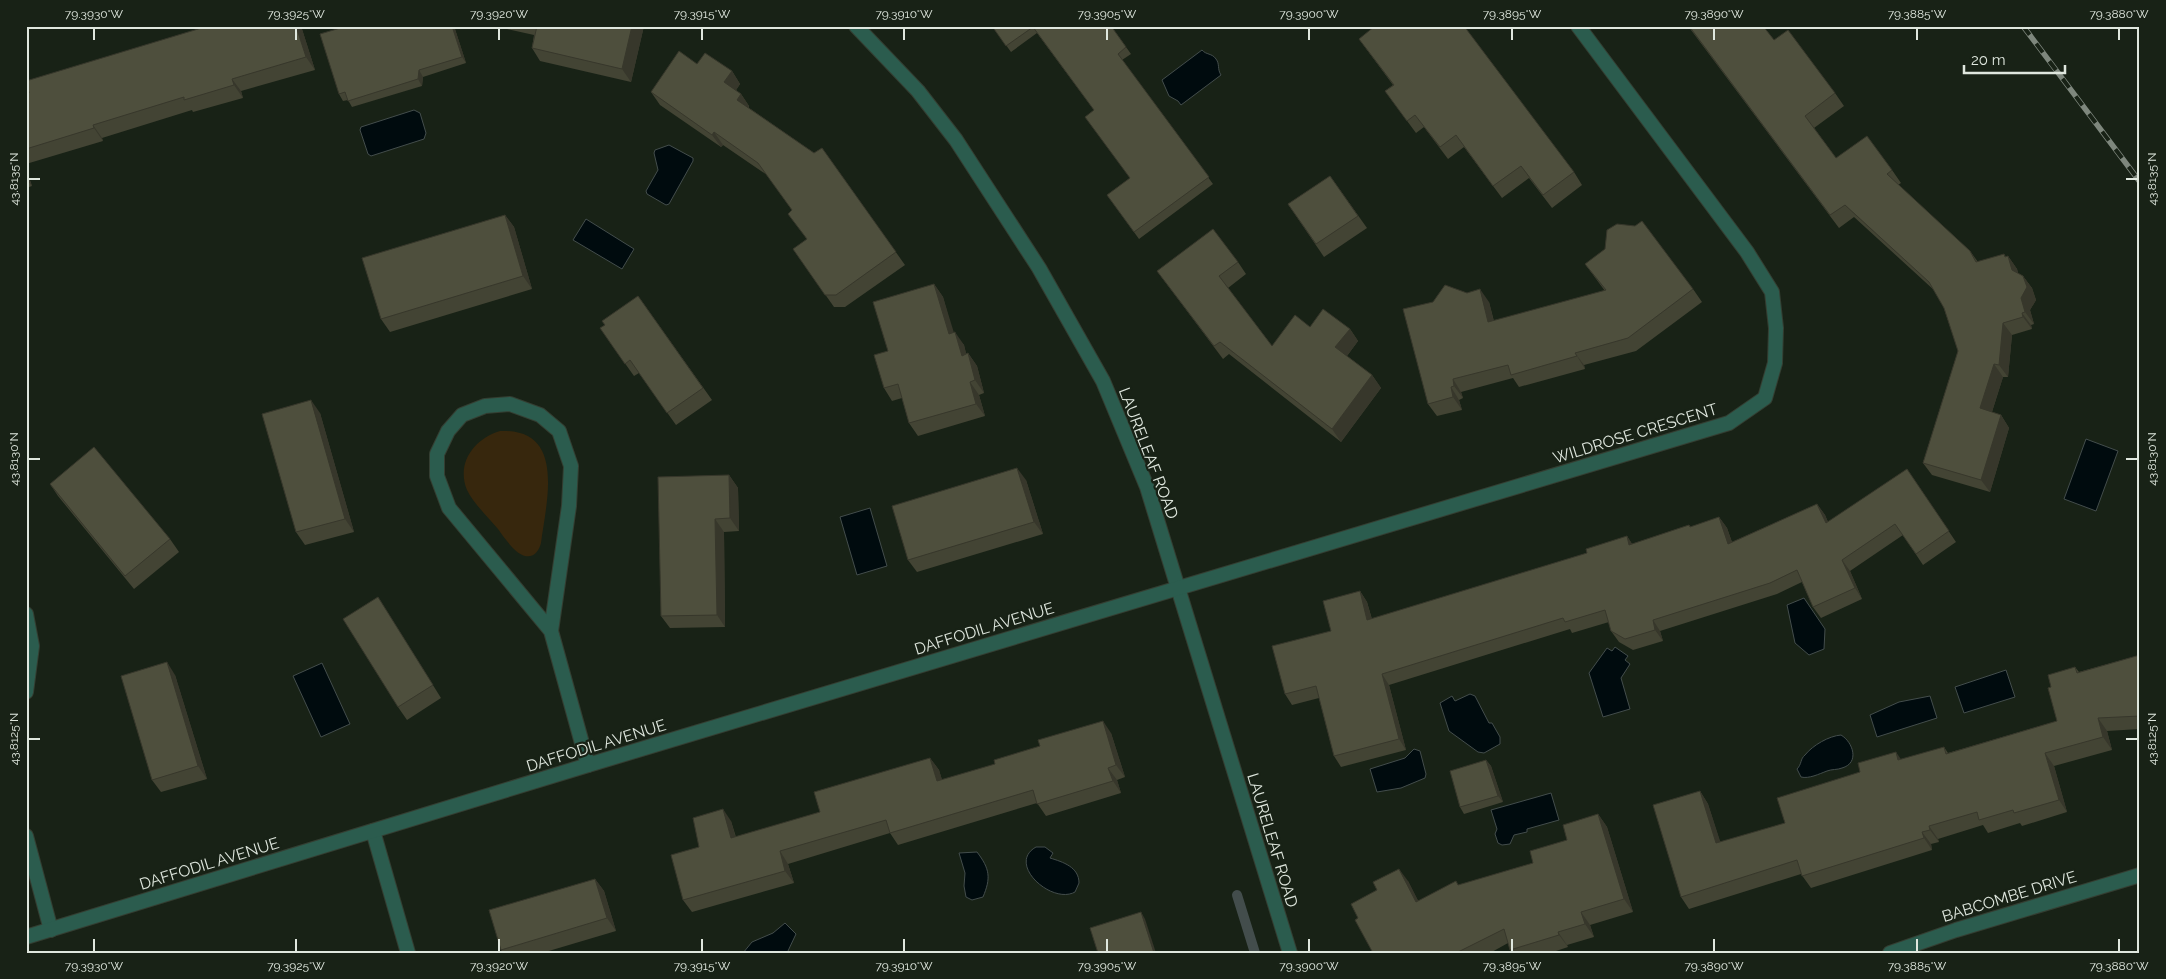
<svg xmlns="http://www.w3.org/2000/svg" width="2166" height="979" font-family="Raleway,sans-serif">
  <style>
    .green { fill: #37270d }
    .water { fill: #000b0e; stroke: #434d4c }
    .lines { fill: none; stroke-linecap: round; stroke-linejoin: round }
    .stream { stroke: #434d4c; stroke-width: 10 }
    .minor-casing { stroke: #343e32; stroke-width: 16 }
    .minor { stroke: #2b5c4e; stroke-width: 14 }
    .rail-casing { stroke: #7e877d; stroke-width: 5.5 }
    .rail { stroke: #182216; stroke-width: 4; stroke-dasharray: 11; stroke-linecap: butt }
    .wall { fill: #434434 }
    .shaded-wall { fill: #37372b }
    .building { fill: #4e4f3d; stroke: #37372b }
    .ticks { fill: none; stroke: #dfe7de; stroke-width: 2 }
    .labels { text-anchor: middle; stroke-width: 4.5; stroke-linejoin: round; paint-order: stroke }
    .street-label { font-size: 16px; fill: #dfe7de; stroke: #182216 }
    .neatline { fill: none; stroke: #dfe7de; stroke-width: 2 }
    .ticks-label { font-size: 12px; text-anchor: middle; fill: #dfe7de }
  </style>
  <rect width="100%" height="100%" fill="#182216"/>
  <path class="green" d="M 500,431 C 567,428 546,503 541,543 C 539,551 534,558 525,556 C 514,553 504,537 498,529 C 488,517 474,504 467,490 C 456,463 474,439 500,431 Z"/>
  <g class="water">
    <path d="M 1202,50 C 1206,55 1212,53 1216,59 C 1220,64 1217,69 1221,75 L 1181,105 L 1178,101 L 1169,96 L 1162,80 Z"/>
    <polygon points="414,110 420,113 426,133 424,139 371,156 368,154 360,130 361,127"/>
    <polygon points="669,145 693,158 693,161 669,204 666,205 647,194 646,191 658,170 654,153 655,150"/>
    <polygon points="586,219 634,249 622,269 573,240"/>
    <polygon points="2086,439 2118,451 2096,511 2064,499"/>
    <polygon points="870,508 887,566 857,575 840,517"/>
    <polygon points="1804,598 1825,629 1824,649 1809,655 1795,643 1787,605"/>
    <polygon points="1615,647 1628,656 1625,660 1630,664 1621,678 1630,709 1603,717 1589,673 1607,648 1612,651"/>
    <polygon points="322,663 350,724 321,737 293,676"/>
    <polygon points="2006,670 2015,697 1964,713 1955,687"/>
    <polygon points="1470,694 1475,696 1489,723 1492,723 1500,737 1500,744 1484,753 1478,752 1449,731 1440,703 1452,696 1455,701"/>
    <polygon points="1930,696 1937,718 1877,737 1870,715 1899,702"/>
    <path d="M 1841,735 C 1853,742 1860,763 1842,768 C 1837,770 1832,769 1827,771 C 1819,774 1809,779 1801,777 L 1797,769 C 1802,764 1800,759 1805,755 C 1813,745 1829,736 1841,735 Z"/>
    <polygon points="1414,749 1420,751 1426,774 1425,778 1401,788 1377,792 1370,769 1405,758"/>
    <polygon points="1551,793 1559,820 1527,829 1527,832 1514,835 1510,844 1502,845 1498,843 1495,834 1497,829 1491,810"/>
    <path d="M 1036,847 L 1045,847 L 1053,853 L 1050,858 C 1063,862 1079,867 1079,883 L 1075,892 C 1052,905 1006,864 1036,847 Z"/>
    <path d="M 977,852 C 990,869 991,878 983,897 L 972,900 L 966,897 L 964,886 L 965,873 L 959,853 Z"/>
    <polygon points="785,923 796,934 787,953 743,953 752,942 773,933"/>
  </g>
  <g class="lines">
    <polyline class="stream" points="1237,895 1255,953"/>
    <g class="minor-casing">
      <g id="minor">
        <polyline points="856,26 918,91 956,140 1039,268 1103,381 1147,487 1290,953"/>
        <polyline points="26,614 32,646 26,692"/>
        <polyline points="551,631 449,508 437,476 437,454 448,431 462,415 485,406 510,404 540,415 559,431 571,466 569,506 551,631 588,765"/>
        <polyline points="373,831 408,953"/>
        <polyline points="26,836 51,930"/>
        <polyline points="26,937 588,765 1729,423 1765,398 1775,363 1776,328 1772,292 1747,252 1578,26"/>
        <polyline points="1890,953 1956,930 2140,875"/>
      </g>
    </g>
    <use href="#minor" class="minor"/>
    <g class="rail-casing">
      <polyline id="rail" points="2023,26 2140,182"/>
    </g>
    <use href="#rail" class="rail"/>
  </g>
  <g class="wall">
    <polygon points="301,26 315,70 241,91 243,98 193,112 192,110 102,138 103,141 26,164 26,94"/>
    <polygon points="454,26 466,63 423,77 422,86 352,107 348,100 343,101 339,94"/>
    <polygon points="505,26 644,26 631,82 540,61 532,48 534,35 507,29"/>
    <polygon points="992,26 1111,26 1131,54 1122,60 1213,184 1139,239 1107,195 1130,178 1094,110 1037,33 1011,52"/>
    <polygon points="1688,26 1763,26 1774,40 1835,93 1844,106 1814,128 1836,158 1892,170 1901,183 1898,185 1970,251 1978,262 2004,254 2006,257 2008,256 2017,269 2018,273 2023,276 2032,288 2036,300 2030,310 2034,324 2031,325 2032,329 2012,335 2008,377 2003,377 1992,412 2001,415 2009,428 1990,492 1932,475 1923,463 1958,351 1944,308 1935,291 1854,217 1839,228"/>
    <polygon points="1359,39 1574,172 1582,185 1552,208 1529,178 1502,198 1464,147 1448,159 1424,127 1416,133 1385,91 1393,85"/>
    <polygon points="697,64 732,71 740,84 736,90 741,94 749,106 749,108 814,153 822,148 905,265 845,307 834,307 793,249 807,240 792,210 767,175 723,145 721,147 660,105 651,92"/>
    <polygon points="26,169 32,186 26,188"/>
    <polygon points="1330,176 1367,228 1324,257 1288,204"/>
    <polygon points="505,215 514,227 532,289 390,332 381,319"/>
    <polygon points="1238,262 1246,274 1228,288 1272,346 1310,327 1350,329 1358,341 1347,356 1372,375 1381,388 1341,442 1229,354 1223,359 1157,271"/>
    <polygon points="1585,264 1693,289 1702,302 1636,351 1584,365 1585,369 1519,387 1513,378 1461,392 1463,398 1459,400 1462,410 1437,416 1428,404 1489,302 1494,321 1605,291"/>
    <polygon points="934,284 943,297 953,333 964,345 966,354 968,353 977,366 984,393 979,395 985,416 918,436 909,423 902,398 892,401 884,388 888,351"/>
    <polygon points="638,296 712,400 676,425 639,373 634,376 609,341 605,325"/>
    <polygon points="320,413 354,532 305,545 296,532"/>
    <polygon points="1907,469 1956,542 1923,565 1903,535 1850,571 1862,599 1821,618 1813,607 1802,582 1777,594 1660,631 1663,641 1633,650 1619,642 1611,631 1609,622 1572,633 1570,629 1389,685 1406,750 1341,767 1334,756 1319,698 1292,705 1285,694 1360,591 1367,602 1372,619 1587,553 1627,536 1632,544 1689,525 1691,527 1719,517 1727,528 1732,542 1817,504 1825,515 1828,522"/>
    <polygon points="729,475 738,488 739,531 724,532 725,627 670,628 661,616"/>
    <polygon points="1026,480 1043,534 917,572 908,560"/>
    <polygon points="50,484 170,539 179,552 134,589 58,496"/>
    <polygon points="386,610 441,698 407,720 398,707"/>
    <polygon points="2140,655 2140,729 2107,731 2112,750 2054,766 2067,812 2022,826 2020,823 1988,833 1983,825 1938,839 1939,842 1931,844 1932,850 1811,888 1801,874 1689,909 1681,897 1700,791 1708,804 1720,842 1785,823 1901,760 1944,747 1948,753 2057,721 2051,687 2075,667 2079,672"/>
    <polygon points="175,675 207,779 161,792 152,780"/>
    <polygon points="1111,733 1125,777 1117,780 1121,793 1046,816 1037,803 898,845 890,833 788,864 794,883 692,912 683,900 699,847 731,821 736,837 820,812 930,758 939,770 942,780"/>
    <polygon points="1486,760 1491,766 1503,802 1464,814 1460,807"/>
    <polygon points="1598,814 1607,827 1633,912 1590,925 1594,937 1567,945 1568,947 1550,953 1512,953 1510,950 1508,943 1490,953 1373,953 1358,918 1408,881 1418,901 1459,885 1533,863 1567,840"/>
    <polygon points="595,879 604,891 616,931 542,953 503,953 501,950"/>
  </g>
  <g class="shaded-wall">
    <polygon points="296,26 301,26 315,70 306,57"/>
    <polygon points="452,26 454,26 466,63 462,57"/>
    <polygon points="632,26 644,26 631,82 622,69"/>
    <polygon points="419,70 423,77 422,86 418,79"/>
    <polygon points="732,71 740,84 733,95 724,82"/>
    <polygon points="232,79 241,91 243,98 234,85"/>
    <polygon points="741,94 749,106 746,112 737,100"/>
    <polygon points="93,125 102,138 103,141 94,128"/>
    <polygon points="714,132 723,145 721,147 712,135"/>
    <polygon points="26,169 32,186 26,179"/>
    <polygon points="505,215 514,227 532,289 523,276"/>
    <polygon points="2004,254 2010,262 2008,256 2017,269 2021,282 2012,270"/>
    <polygon points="2023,276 2032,288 2036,300 2030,310 2034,324 2025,312 2021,298"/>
    <polygon points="934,284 943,297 958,346 949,334"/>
    <polygon points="1480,289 1489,302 1497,335 1488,322"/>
    <polygon points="2022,313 2031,325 2032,329 2023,317"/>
    <polygon points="2003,323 2012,335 2008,377 1999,365"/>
    <polygon points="1350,329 1358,341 1344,360 1335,347"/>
    <polygon points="955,332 964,345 970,368 962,356"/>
    <polygon points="968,353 977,366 984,393 975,380"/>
    <polygon points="1575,353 1584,365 1585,369 1577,356"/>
    <polygon points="1994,364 2003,377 1989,421 1980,408"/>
    <polygon points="1372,375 1381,388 1341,442 1332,429"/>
    <polygon points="1453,379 1461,392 1463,398 1454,386"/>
    <polygon points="970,382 979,395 985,416 976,404"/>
    <polygon points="1451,387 1459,400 1462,410 1453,397"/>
    <polygon points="311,400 320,413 354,532 345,519"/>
    <polygon points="2001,415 2009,428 1990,492 1981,480"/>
    <polygon points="1017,468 1026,480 1043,534 1034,522"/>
    <polygon points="729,475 738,488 739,531 730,518"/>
    <polygon points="1817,504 1825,515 1833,534 1826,523"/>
    <polygon points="1719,517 1727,528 1736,554 1728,544"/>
    <polygon points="715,519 724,532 725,627 717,615"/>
    <polygon points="1627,536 1634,547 1629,545"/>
    <polygon points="1842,560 1850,571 1862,599 1855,588"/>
    <polygon points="1360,591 1367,602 1375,631 1367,620"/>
    <polygon points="1653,620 1660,631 1663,641 1655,630"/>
    <polygon points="167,662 175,675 207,779 198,766"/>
    <polygon points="1382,674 1389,685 1406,750 1399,739"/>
    <polygon points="2098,718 2107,731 2112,750 2103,737"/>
    <polygon points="1103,721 1111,733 1125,777 1116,765"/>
    <polygon points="1896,752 1905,765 1898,760"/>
    <polygon points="2045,753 2054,766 2067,812 2059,800"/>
    <polygon points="930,758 939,770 946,793 937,781"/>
    <polygon points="1486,760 1491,766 1503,802 1498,796"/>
    <polygon points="1108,768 1117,780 1121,793 1113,781"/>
    <polygon points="1700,791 1708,804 1725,856 1716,843"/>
    <polygon points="723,809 731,821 739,850 731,838"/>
    <polygon points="1598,814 1607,827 1633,912 1624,899"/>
    <polygon points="1929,826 1938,839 1939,842 1930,830"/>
    <polygon points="1922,832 1931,844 1932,850 1924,838"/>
    <polygon points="780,851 788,864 794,883 785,871"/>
    <polygon points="1399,869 1408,881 1425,914 1416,902"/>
    <polygon points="595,879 604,891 616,931 607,918"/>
    <polygon points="1141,912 1145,919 1156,953 1154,953"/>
    <polygon points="1581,912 1590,925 1594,937 1585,924"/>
    <polygon points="1558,932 1567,945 1568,947 1559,935"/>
  </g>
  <g class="building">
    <polygon points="208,26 296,26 306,57 232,79 234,85 184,100 184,97 93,125 94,128 26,149 26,94 29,93 26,81"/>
    <polygon points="347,26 452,26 462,57 419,70 418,79 348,101 345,92 339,94 320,34"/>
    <polygon points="537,26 632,26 622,69 532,48"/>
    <polygon points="992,26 1111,26 1126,47 1118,54 1209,177 1134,232 1107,195 1130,178 1085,117 1094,110 1033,27 1006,46"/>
    <polygon points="1375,26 1464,26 1574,172 1543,195 1521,166 1493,186 1456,135 1440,147 1415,115 1407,121 1385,91 1394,85 1359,39"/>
    <polygon points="1689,26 1763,26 1774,40 1788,30 1835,93 1805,116 1836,158 1867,136 1892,170 1887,174 1970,251 1976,262 2004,254 2005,257 2008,256 2012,270 2023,276 2027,287 2021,298 2025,312 2022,313 2023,317 2003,323 1999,365 1994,364 1980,408 2001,415 1981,480 1923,463 1958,351 1944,308 1929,282 1845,205 1830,215"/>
    <polygon points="679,51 697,64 705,53 732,71 724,82 741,94 737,100 814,153 822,148 896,252 836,295 825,295 793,249 807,239 788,214 792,210 758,163 714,132 712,135 651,92"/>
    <polygon points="1330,176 1358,216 1316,244 1288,204"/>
    <polygon points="505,215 523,276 381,319 362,258"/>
    <polygon points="1642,221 1693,289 1628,338 1575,353 1577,356 1511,375 1508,365 1453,379 1454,386 1451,387 1453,397 1428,404 1403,309 1433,302 1445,285 1467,293 1480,289 1488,322 1606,290 1585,264 1605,249 1607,230 1617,224 1635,226"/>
    <polygon points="1213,229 1238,262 1219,276 1272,346 1295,315 1310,327 1323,309 1350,329 1335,347 1372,375 1332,429 1220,342 1214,346 1157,271"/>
    <polygon points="934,284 949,334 955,332 962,356 968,353 975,380 970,382 976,404 909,423 898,384 884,388 874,355 888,351 873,302"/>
    <polygon points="638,296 703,388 667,413 630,360 625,364 600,328 605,325 602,321"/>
    <polygon points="311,400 345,519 296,532 262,414"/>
    <polygon points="94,447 170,539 125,576 50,484"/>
    <polygon points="1017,468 1034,522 908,560 892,506"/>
    <polygon points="1907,469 1949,531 1916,554 1895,524 1842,560 1855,588 1813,607 1797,570 1770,583 1653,620 1655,630 1625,639 1611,631 1605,610 1565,622 1563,618 1382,674 1399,739 1334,756 1316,686 1285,694 1272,646 1331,631 1323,601 1360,591 1367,620 1587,553 1586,549 1627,536 1629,545 1689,525 1690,527 1719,517 1728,544 1817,504 1826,523"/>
    <polygon points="729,475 730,518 715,519 717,615 661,616 658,477"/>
    <polygon points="378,597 433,685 398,707 343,619"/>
    <polygon points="2140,655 2140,716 2098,718 2103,737 2045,753 2059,800 2014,813 2013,810 1979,820 1977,812 1929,826 1930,830 1922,832 1924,838 1802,876 1797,860 1681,897 1653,805 1700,791 1716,843 1785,823 1777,798 1860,772 1858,763 1896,752 1898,760 1944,747 1946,754 2057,721 2048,688 2051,687 2048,675 2075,667 2077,673"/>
    <polygon points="167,662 198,766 152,780 121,676"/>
    <polygon points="1103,721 1116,765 1108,768 1113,781 1037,804 1033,790 890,833 886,820 780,851 785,871 683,900 671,855 699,847 693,818 723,809 731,838 820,812 814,792 930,758 937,781 995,764 994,760 1040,746 1038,740"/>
    <polygon points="1486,760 1498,796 1460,807 1450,771"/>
    <polygon points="1598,814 1624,899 1581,912 1585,924 1558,932 1559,935 1510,950 1504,929 1456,953 1373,953 1355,920 1358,918 1351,904 1377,890 1373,882 1399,869 1416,902 1456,881 1458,885 1533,863 1530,851 1567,840 1563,825"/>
    <polygon points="595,879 607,918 501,950 489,910"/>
    <polygon points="1141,912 1154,953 1098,953 1090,928"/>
  </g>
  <path class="ticks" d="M 94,28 L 94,40M 296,28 L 296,40M 499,28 L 499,40M 702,28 L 702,40M 904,28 L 904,40M 1107,28 L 1107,40M 1309,28 L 1309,40M 1512,28 L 1512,40M 1714,28 L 1714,40M 1917,28 L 1917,40M 2119,28 L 2119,40M 28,179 L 40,179M 2126,179 L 2138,179M 28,459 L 40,459M 2126,459 L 2138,459M 28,739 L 40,739M 2126,739 L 2138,739M 94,939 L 94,952M 296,939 L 296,952M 499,939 L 499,952M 702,939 L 702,952M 904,939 L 904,952M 1107,939 L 1107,952M 1309,939 L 1309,952M 1512,939 L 1512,952M 1714,939 L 1714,952M 1917,939 L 1917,952M 2119,939 L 2119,952"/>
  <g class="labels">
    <g class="street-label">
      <text transform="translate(1635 433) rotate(-17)" y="6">WILDROSE CRESCENT</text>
      <text transform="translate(1149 453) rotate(69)" y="6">LAURELEAF ROAD</text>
      <text transform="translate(984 628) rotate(-17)" y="6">DAFFODIL AVENUE</text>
      <text transform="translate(596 745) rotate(-17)" y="6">DAFFODIL AVENUE</text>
      <text transform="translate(1273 840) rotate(73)" y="6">LAURELEAF ROAD</text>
      <text transform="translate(209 863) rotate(-17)" y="6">DAFFODIL AVENUE</text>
      <text transform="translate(2009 896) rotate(-17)" y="6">BABCOMBE DRIVE</text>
    </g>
  </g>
  <rect width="2166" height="979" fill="none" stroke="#182216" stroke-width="55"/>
  <path d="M1964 65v8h101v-8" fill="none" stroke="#dfe7de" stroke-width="2.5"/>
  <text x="1971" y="65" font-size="15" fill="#dfe7de" stroke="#182216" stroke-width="4" paint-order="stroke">20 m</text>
  <rect x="28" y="28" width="2110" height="924" class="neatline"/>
  <g class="ticks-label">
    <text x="94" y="18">79.3930°W</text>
    <text x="296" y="18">79.3925°W</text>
    <text x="499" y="18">79.3920°W</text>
    <text x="702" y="18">79.3915°W</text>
    <text x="904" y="18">79.3910°W</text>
    <text x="1107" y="18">79.3905°W</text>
    <text x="1309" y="18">79.3900°W</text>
    <text x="1512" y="18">79.3895°W</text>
    <text x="1714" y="18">79.3890°W</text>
    <text x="1917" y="18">79.3885°W</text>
    <text x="2119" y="18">79.3880°W</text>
    <text transform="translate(14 179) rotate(-90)" y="4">43.8135°N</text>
    <text transform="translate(2152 179) rotate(-90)" y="4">43.8135°N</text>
    <text transform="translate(14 459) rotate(-90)" y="4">43.8130°N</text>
    <text transform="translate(2152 459) rotate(-90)" y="4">43.8130°N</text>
    <text transform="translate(14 739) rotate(-90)" y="4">43.8125°N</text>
    <text transform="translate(2152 739) rotate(-90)" y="4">43.8125°N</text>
    <text x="94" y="970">79.3930°W</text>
    <text x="296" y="970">79.3925°W</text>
    <text x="499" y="970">79.3920°W</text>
    <text x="702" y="970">79.3915°W</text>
    <text x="904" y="970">79.3910°W</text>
    <text x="1107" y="970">79.3905°W</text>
    <text x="1309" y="970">79.3900°W</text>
    <text x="1512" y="970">79.3895°W</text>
    <text x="1714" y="970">79.3890°W</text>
    <text x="1917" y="970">79.3885°W</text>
    <text x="2119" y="970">79.3880°W</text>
  </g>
</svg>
